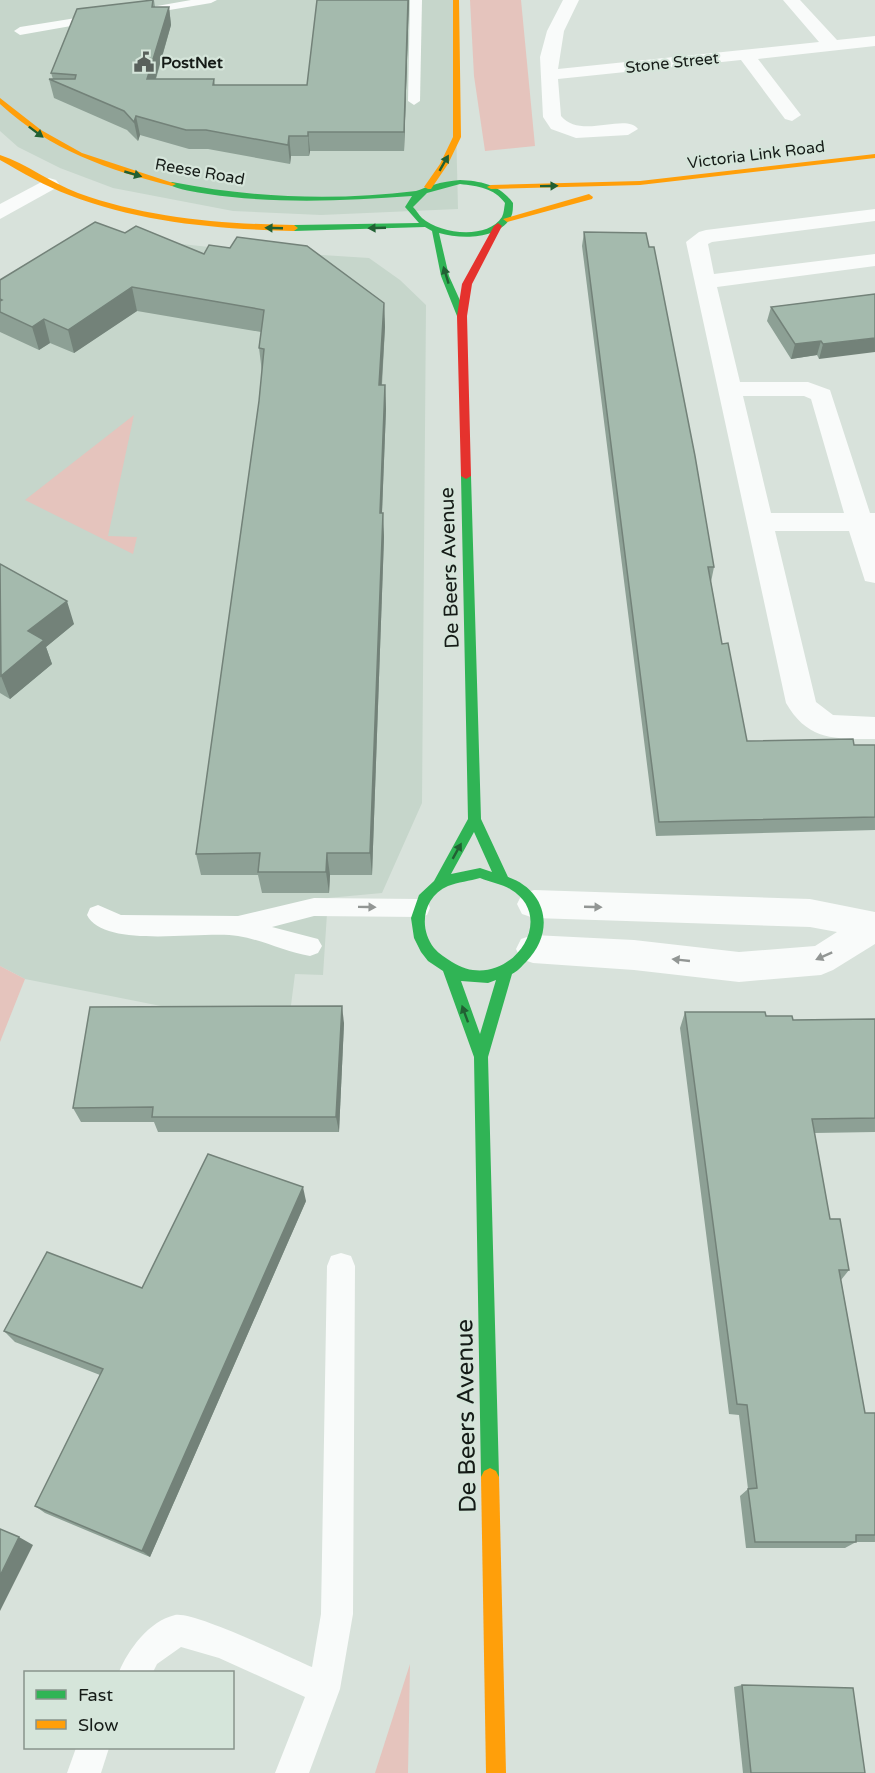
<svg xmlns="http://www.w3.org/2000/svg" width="875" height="1773" font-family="'Varela Round',sans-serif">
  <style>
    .built { fill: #c6d6cb }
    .green { fill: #e5c4bd }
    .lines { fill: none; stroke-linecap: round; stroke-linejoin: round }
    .lane { fill: #f9fbfa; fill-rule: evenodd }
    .street { fill: #f9fbfa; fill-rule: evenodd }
    .fast { fill: #30b455; fill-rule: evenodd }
    .slow { fill: #ff9f0a; fill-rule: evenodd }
    .jam { fill: #e5322d; fill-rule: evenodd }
    .wall { fill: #8da095 }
    .shaded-wall { fill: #738279 }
    .building { fill: #a4baad; stroke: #738279; stroke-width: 1.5 }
    .oneway { fill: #216033 }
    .oneway2 { fill: #929694 }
    .labels { text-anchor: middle; stroke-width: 4.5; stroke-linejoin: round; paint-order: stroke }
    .far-poi-label { font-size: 16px; font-weight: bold; fill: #151b17; stroke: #d5e5da; text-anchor: start }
    .far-street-label { font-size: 16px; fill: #151b17; stroke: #d5e5da }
    .street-label { font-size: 20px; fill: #151b17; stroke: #d5e5da }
    .near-street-label { font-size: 24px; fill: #151b17; stroke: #d5e5da }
  </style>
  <rect width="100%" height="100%" fill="#d8e2db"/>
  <g class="built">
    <polygon points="0,0 453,0 458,209 321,215 233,211 113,188 60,168 18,147 0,131"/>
    <polygon points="110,229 153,241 228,249 369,258 400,280 426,305 422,803 382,893 328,898 323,975 295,974 290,1013 166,1007 25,979 0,966 0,296"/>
  </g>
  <g class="green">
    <polygon points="470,0 521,0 535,146 485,151 474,76"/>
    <polygon points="134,415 108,536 137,537 133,554 25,500"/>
    <polygon points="0,966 25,979 0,1042"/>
    <polygon points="410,1664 408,1773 375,1773"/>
  </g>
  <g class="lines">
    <g class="lane">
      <polygon points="191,0 217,0 211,3 140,15 134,12 140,9"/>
      <polygon points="410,0 422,0 420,101 414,105 408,101"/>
      <polygon points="101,14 107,18 105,20 20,35 14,31 20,27"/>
      <path d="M 314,898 L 419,899 L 427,901 L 430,908 L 427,915 L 419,917 L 314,916 L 272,927 L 318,939 L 322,946 L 318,953 L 310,956 C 285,952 263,940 238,936 C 204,930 104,950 87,915 L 90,908 L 98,905 L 121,915 L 238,916 Z"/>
      <path d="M 341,1253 L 351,1256 L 355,1266 L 353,1614 L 340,1689 L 309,1773 L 275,1773 L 305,1697 L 219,1658 L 181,1647 L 157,1664 L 153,1672 L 119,1672 C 128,1650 149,1621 175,1615 C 194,1611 289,1657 312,1667 L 321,1614 L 327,1266 L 331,1256 Z"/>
      <polygon points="76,1748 109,1748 101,1773 67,1773"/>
    </g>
    <g class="street">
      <path d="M 563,0 L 579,0 L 564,31 L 558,69 L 819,42 L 783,0 L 800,0 L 837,40 L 875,36 L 875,46 L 758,59 L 801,115 L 792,121 L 785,119 L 741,60 L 558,79 L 561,116 C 581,140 626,112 638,129 L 628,135 L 576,138 L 551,129 L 543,117 L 540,57 L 547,31 Z"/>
      <polygon points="49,178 56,180 59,184 56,188 0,219 0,204"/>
      <path d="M 875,209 L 875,221 L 712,242 L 708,244 L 714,274 L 875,254 L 875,266 L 717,287 L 740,382 L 808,382 L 830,390 L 870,513 L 875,513 L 875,583 L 865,581 L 849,531 L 775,531 L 816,702 L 833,715 L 875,717 L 875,739 C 835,739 808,741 786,703 L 686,242 L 699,232 L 706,230 ZM 743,396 L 804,396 L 811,399 L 844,513 L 771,513 Z"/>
      <polygon points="534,890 810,899 875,912 875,944 833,970 821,975 739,982 634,970 533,963 521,959 516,949 521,939 533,935 634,940 739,952 815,946 837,932 810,927 534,918 522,914 517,904 522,894"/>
    </g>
    <g class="fast">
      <path d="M 460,180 C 482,181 500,185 513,203 C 513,207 513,213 511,217 C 498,240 461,239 439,233 L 449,276 L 467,316 L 462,319 L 457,316 L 441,276 L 432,231 L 425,227 L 294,231 L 290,228 L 294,225 L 419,223 L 405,207 L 412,196 C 344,201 276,204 208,194 C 196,192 178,190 168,184 L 172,182 C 252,198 335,201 416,191 C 421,190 427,186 433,185 C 442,182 451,181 460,180 ZM 460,184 C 478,186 494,188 505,203 C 504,208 504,213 502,217 C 487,240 440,234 422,218 C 419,215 416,210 413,207 L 427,193 Z"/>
      <path d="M 466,473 L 471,476 L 481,819 L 508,877 C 548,891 555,933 526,962 C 521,967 518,971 512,974 L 488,1057 L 499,1477 L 496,1483 L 490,1486 L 484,1483 L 481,1477 L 474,1057 L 443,971 L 428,961 L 421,952 L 414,938 L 411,918 L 419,895 L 434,881 L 468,819 L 461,476 ZM 474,832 L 492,872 L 480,868 L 451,874 ZM 480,878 C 490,882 502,884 510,889 C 562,919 505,996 452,962 C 446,958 439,954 434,948 C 418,927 423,897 448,886 C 458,882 470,881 480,878 ZM 496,980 L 480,1034 L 461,981 L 488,983 Z"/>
    </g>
    <g class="slow">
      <polygon points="453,0 459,0 461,137 448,164 431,189 428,189 424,187 440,164 453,137"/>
      <path d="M 0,98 L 41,130 L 82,153 L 176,184 L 172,186 C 108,170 50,150 0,104 Z"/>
      <polygon points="875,154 875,158 640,185 491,189 487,187 491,185 640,181"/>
      <path d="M 0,155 C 27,164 51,183 78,193 C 147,218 221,224 294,225 L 298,228 L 294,231 C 218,229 141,223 69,195 C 45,186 23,173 0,160 Z"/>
      <polygon points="589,194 593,197 592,199 507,222 503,219"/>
      <polygon points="490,1468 496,1471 499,1477 506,1773 486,1773 481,1477 484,1471"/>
    </g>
    <polygon class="jam" points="498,223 502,226 472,284 467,316 471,476 466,479 461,476 457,316 462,284 494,226"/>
  </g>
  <g class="wall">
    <polygon points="154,0 155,7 169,7 171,25 156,79 214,79 215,85 307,85 317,0 409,0 404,151 310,151 309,156 291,156 290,164 208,149 189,149 140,135 138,141 127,130 54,98 49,79 53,79 51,73"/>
    <polygon points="584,232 714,567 711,582 722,644 747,741 854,745 875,745 875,830 656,836 582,246"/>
    <polygon points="125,233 204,254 384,303 385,327 382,385 385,385 386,409 382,513 384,537 372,875 330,875 329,893 262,893 258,875 201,875 196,854 259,401 262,372 259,348 261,332 137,311 74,353 50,343 39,350 0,332 0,280"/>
    <polygon points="875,294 819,359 817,355 791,359 767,321 771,307"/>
    <polygon points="0,564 74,624 46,647 52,664 10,699 0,693"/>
    <polygon points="685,1012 766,1016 793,1020 875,1019 875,1132 814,1133 830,1219 849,1270 841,1280 865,1413 875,1413 875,1542 856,1542 845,1548 746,1548 740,1496 748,1489 739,1415 729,1414 680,1028"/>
    <polygon points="344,1023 339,1132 158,1132 154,1122 81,1122 73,1108"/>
    <polygon points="306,1201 150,1557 45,1513 35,1506 100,1375 15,1342 4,1331 142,1288"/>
    <polygon points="742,1685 865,1773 743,1773 734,1687"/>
  </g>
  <g class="shaded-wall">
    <polygon points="408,0 409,0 404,151 404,132"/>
    <polygon points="169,7 171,25 150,98 147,79"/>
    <polygon points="136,116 140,135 138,141 134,122"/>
    <polygon points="308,132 310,151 309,156 308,136"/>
    <polygon points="289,136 291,156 290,164 288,145"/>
    <polygon points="132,287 137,311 74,353 68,330"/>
    <polygon points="384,303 385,327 380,409 379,385"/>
    <polygon points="44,319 50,343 39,350 32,327"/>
    <polygon points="875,338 875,352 819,359 823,344"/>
    <polygon points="821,341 817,355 791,359 795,344"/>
    <polygon points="385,385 386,409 381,537 380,513"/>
    <polygon points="383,513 384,537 372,875 370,853"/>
    <polygon points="67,601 74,624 46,647 52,664 10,699 1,676 28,631"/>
    <polygon points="327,853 330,875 329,893 326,872"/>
    <polygon points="342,1006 344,1023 339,1132 336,1117"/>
    <polygon points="303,1187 306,1201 150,1557 142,1551"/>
    <polygon points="19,1537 33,1545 0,1611 0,1576"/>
  </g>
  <g class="building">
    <polygon points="153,0 152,7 169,7 147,79 214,79 213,85 307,85 317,0 408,0 404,132 308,132 308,136 289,136 288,145 206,130 186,130 136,116 134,122 124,111 49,79 75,79 76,75 51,73 77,9"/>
    <polygon points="95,222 125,233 136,226 204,254 209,245 230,248 237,237 307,246 384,303 379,385 385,385 380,513 383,513 370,853 327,853 326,872 258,872 260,853 196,854 259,401 264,349 259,348 264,310 132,287 68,330 44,319 32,327 0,312 0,301 2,300 0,299 0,280"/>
    <polygon points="584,232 646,233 649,247 654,247 695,456 714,567 708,567 722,644 728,643 747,741 853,739 854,745 875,745 875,817 659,822"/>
    <polygon points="875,294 875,338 823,344 821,341 795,344 771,307"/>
    <polygon points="0,564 67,601 28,631 44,640 1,676"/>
    <polygon points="342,1006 336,1117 152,1117 153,1107 73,1108 90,1007"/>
    <polygon points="685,1012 765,1012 766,1016 792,1016 793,1020 875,1019 875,1118 812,1119 830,1219 840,1219 849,1270 839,1270 865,1413 875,1413 875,1535 856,1535 856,1542 755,1542 748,1489 757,1488 747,1405 737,1404"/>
    <polygon points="208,1154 303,1187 142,1551 35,1506 103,1369 4,1331 47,1252 142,1288"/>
    <polygon points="0,1529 19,1537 0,1576"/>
    <polygon points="742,1685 853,1688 865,1773 751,1773"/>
  </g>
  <defs><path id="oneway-solid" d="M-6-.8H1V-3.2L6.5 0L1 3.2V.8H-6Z" transform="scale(1.5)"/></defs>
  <g class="oneway">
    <use href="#oneway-solid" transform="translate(36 132) rotate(37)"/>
    <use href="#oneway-solid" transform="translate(444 163) rotate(-60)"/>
    <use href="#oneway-solid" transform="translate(133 174) rotate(16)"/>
    <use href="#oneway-solid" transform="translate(549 186) rotate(-1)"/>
    <use href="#oneway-solid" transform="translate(274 228) rotate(-178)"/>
    <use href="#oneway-solid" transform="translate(377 228) rotate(178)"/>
    <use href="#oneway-solid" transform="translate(446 275) rotate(-107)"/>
    <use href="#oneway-solid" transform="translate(457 851) rotate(-61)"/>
    <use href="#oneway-solid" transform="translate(465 1014) rotate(-110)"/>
  </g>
  <g class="oneway2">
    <use href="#oneway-solid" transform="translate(367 907) rotate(1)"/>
    <use href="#oneway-solid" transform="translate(593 907) rotate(2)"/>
    <use href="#oneway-solid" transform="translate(824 956) rotate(156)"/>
    <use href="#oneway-solid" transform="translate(681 960) rotate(-174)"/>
  </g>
  <defs>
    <g id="civic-bare" transform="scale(1.62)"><path d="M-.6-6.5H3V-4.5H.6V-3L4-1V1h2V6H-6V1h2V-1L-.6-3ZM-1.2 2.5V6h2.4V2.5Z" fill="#59615c" stroke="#d5e5da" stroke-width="2.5" paint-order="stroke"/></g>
  </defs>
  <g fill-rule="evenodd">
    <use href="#civic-bare" x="144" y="62"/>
  </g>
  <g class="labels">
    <g class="far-poi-label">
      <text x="161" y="68">PostNet</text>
    </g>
    <g class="far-street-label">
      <text transform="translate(672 62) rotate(-6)" y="6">Stone Street</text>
      <text transform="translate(756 154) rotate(-7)" y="6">Victoria Link Road</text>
      <text transform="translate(200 171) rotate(10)" y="6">Reese Road</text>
    </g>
    <g class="street-label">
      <text transform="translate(449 568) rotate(-92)" y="7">De Beers Avenue</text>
    </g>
    <g class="near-street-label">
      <text transform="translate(466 1416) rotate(-91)" y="8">De Beers Avenue</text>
    </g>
  </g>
  <rect x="24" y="1671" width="210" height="78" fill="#d5e5da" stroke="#88948c" stroke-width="1.5"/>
  <rect x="36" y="1690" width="30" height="9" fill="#30b455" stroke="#88948c" stroke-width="1.5"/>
  <text x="78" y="1701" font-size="18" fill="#151b17">Fast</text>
  <rect x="36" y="1720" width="30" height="9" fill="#ff9f0a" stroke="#88948c" stroke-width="1.5"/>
  <text x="78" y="1731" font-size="18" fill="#151b17">Slow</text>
</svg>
